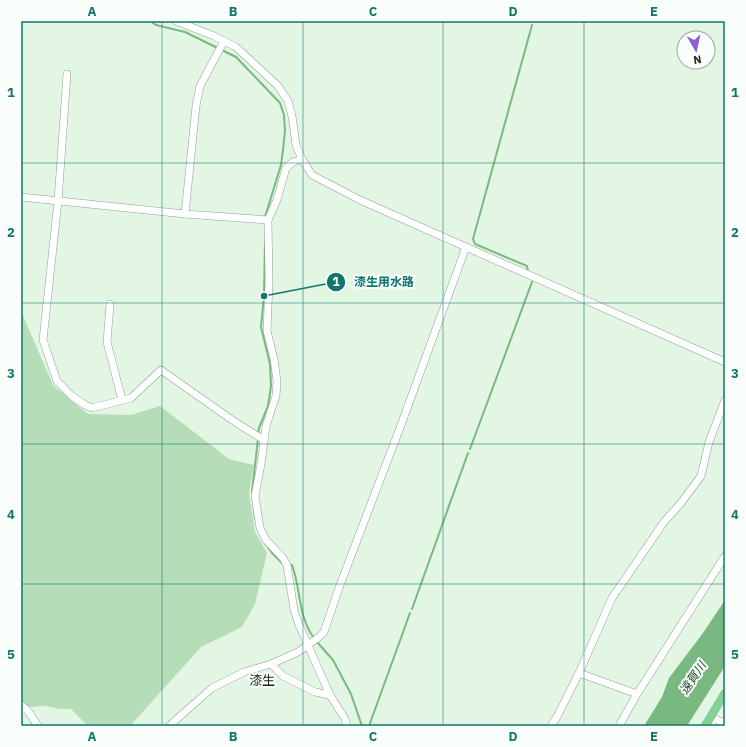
<svg xmlns="http://www.w3.org/2000/svg" width="746" height="747" font-family="'IBM Plex Sans','Noto Sans JP',sans-serif">
  <style>
    .green { fill: #b4ddb8 }
    .water { fill: #79b981 }
    .lines { fill: none; stroke-linecap: round; stroke-linejoin: round }
    .stream { stroke: #79b981; stroke-width: 2 }
    .minor-casing { stroke: #8fa090; stroke-width: 8 }
    .major-casing { stroke: #fff; stroke-width: 10 }
    .minor { stroke: #fff; stroke-width: 7 }
    .major { stroke: #85d097; stroke-width: 9 }
    .grid { fill: none; stroke: #0f766e; stroke-width: 1; stroke-opacity: 0.55 }
    .labels { text-anchor: middle; stroke-width: 4; stroke-linejoin: round; paint-order: stroke }
    .water-label { font-size: 12px; font-style: italic; fill: #16441f; stroke: #fafefa }
    .quarter-label { font-size: 13px; fill: #1c231d; stroke: #fafefa }
    .leader { fill: none; stroke: #0f766e; stroke-width: 1.5 }
    .callout-dot { fill: #0f766e; stroke: #fafefa; stroke-width: 1.5 }
    .mark-label { font-size: 12px; text-anchor: middle; font-weight: bold; fill: #fff }
    .callout-label { font-size: 12px; text-anchor: middle; font-weight: bold; fill: #0f766e; stroke: #fafefa; stroke-width: 4; stroke-linejoin: round; paint-order: stroke }
    .neatline { fill: none; stroke: #0f766e; stroke-width: 1.5 }
    .grid-label { font-size: 13px; text-anchor: middle; font-weight: bold; fill: #0f766e }
  </style>
  <rect width="100%" height="100%" fill="#e3f6e4"/>
  <polygon class="green" points="21,311 53,385 88,414 131,415 160,406 229,459 254,465 249,493 255,532 267,553 255,604 242,627 201,647 130,726 88,726 71,709 59,709 46,706 32,707 21,706"/>
  <polygon class="water" points="725,600 725,666 687,726 644,726 662,697 669,678 703,633"/>
  <g class="lines">
    <g class="stream">
      <polyline points="150,21 156,25 185,32 236,57 280,103 284,115 285,131 283,150 281,165 265,217"/>
      <polyline points="528,271 527,266 475,244 473,239 532,25"/>
      <polyline points="258,434 259,428 268,406 271,386 270,364 261,327 264,296 265,242"/>
      <polyline points="470,449 532,282"/>
      <polyline points="255,519 252,492 258,439"/>
      <polyline points="264,542 272,553 283,564"/>
      <path d="M 289,565 L 292,565 C 301,589 298,617 314,638"/>
      <polyline points="412,609 468,453"/>
      <polyline points="317,642 333,660 351,694 362,726"/>
      <polyline points="369,726 410,613"/>
    </g>
    <g class="minor-casing">
      <g id="minor">
        <polyline points="176,21 214,36 236,47 278,86 288,101 292,116 296,145 302,159 312,175 360,200 725,362"/>
        <polyline points="67,74 58,201 43,340 57,381 72,396 85,405 92,408 131,398 161,370 235,422 264,440"/>
        <polyline points="302,159 293,162 286,168 277,200 268,220 269,282 267,331 274,359 277,381 276,396 266,426 261,464 255,496 260,528 266,540 283,558 287,565 294,610 299,625 330,695 345,719 347,726"/>
        <polyline points="21,197 185,214 268,220"/>
        <polyline points="185,214 196,106 200,86 224,41"/>
        <polyline points="110,304 107,342 122,400"/>
        <polyline points="271,664 283,676 315,692 330,695"/>
        <polyline points="579,673 637,694"/>
        <polyline points="21,705 28,711 38,726"/>
        <polyline points="711,715 717,720 725,723"/>
        <polyline points="169,726 212,688 244,672 271,664 298,652 319,637 324,632 340,585 401,425 466,247"/>
        <polyline points="551,726 558,715 579,673 612,598 664,522 681,503 701,476 709,442 725,400"/>
        <polyline points="619,726 637,694 725,556"/>
        <polyline points="711,726 712,724 711,715"/>
      </g>
    </g>
    <g class="major-casing">
      <polyline id="major" points="705,726 725,693"/>
    </g>
    <use href="#minor" class="minor"/>
    <use href="#major" class="major"/>
  </g>
  <path class="grid" d="M 162,21 L 162,726M 303,21 L 303,726M 443,21 L 443,726M 584,21 L 584,726M 21,163 L 725,163M 21,303 L 725,303M 21,444 L 725,444M 21,584 L 725,584"/>
  <g class="labels">
    <g class="water-label">
      <text transform="translate(693 678) rotate(-56)" y="4">遠賀川</text>
    </g>
    <g class="quarter-label">
      <text x="262" y="685">漆生</text>
    </g>
  </g>
  <path class="leader" d="M264 296L336 282"/>
  <g class="callout-dot">
    <circle cx="264" cy="296" r="4"/>
    <circle cx="336" cy="282" r="10"/>
  </g>
  <g class="mark-label">
    <text x="336" y="286">1</text>
  </g>
  <g class="callout-label">
    <text x="384" y="286">漆生用水路</text>
  </g>
  <rect width="746" height="747" fill="none" stroke="#fafefa" stroke-width="44"/>
  <g transform="translate(696 50) rotate(171)"><circle r="19" fill="#fafefa" stroke="#a1a6a2"/>
  <path d="M0-3L7 15L0 10L-7 15Z" fill="#8c5fd9"/>
  <text y="-6" font-size="11" font-weight="bold" text-anchor="middle" fill="#1c231d">N</text>
  </g>
  <rect x="22" y="22" width="702" height="703" class="neatline"/>
  <g class="grid-label">
    <text x="92" y="16">A</text>
    <text x="233" y="16">B</text>
    <text x="373" y="16">C</text>
    <text x="513" y="16">D</text>
    <text x="654" y="16">E</text>
    <text x="11" y="97">1</text>
    <text x="735" y="97">1</text>
    <text x="11" y="237">2</text>
    <text x="735" y="237">2</text>
    <text x="11" y="378">3</text>
    <text x="735" y="378">3</text>
    <text x="11" y="519">4</text>
    <text x="735" y="519">4</text>
    <text x="11" y="659">5</text>
    <text x="735" y="659">5</text>
    <text x="92" y="741">A</text>
    <text x="233" y="741">B</text>
    <text x="373" y="741">C</text>
    <text x="513" y="741">D</text>
    <text x="654" y="741">E</text>
  </g>
</svg>
